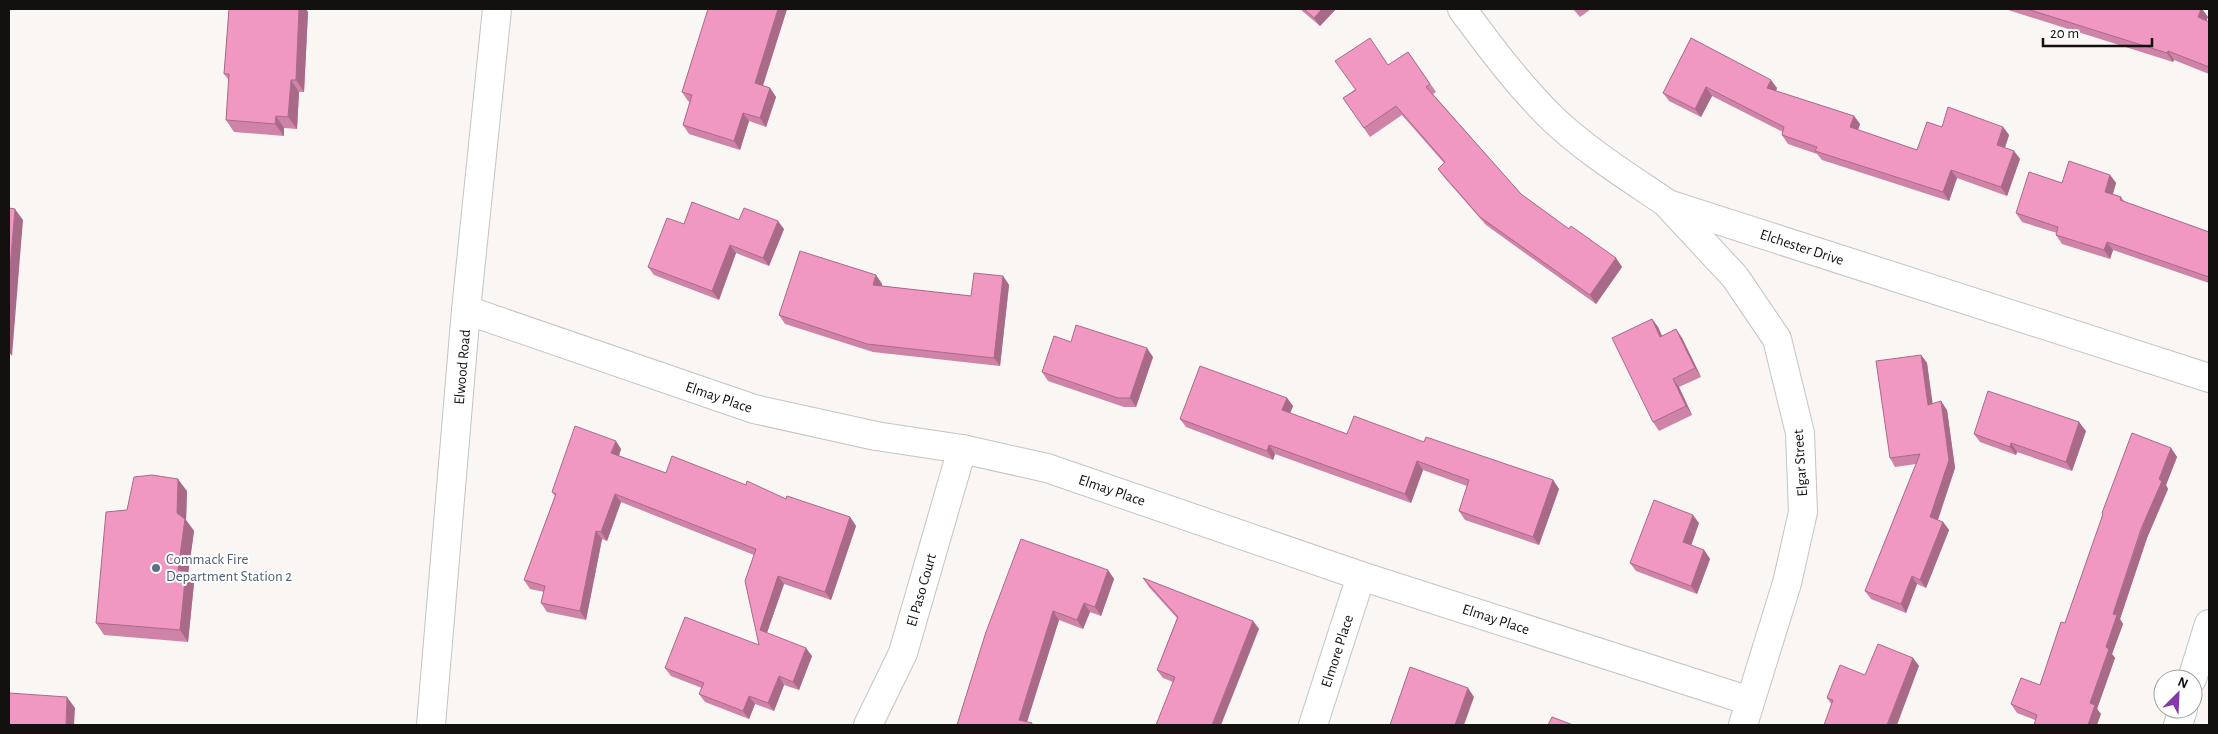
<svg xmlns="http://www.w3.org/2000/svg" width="2218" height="734" font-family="'Alegreya Sans',sans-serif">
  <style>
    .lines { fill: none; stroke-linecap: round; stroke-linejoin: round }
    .minor-casing { stroke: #c7c3c0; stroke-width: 30 }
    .secondary-casing { stroke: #c7c3c0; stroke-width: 30 }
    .minor { stroke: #fff; stroke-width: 28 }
    .secondary { stroke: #fff; stroke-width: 28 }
    .wall { fill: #cf83a7 }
    .shaded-wall { fill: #a96a88 }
    .building { fill: #f198c2; stroke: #a96a88 }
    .service-dot { fill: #5c6f8a; stroke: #fff; stroke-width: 2 }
    .labels { text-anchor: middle; stroke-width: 4; stroke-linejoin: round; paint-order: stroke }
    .street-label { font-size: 15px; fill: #121110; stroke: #fff }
    .service-label { font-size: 15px; fill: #4e5e75; stroke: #fff; text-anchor: start }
  </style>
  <rect width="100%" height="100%" fill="#faf6f3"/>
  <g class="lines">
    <g class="minor-casing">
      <g id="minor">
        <path d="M 1462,9 C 1490,47 1519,86 1554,120 C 1588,152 1630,178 1668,204 L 2209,378"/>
        <polyline points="1668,205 1735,277 1777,339 1800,433 1803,512 1787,583 1743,725"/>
        <polyline points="466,310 754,409 876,436 962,449 1047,468 1361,576 1750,701"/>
        <polyline points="2192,679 2209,624"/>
        <polyline points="868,725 903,653 962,449"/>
        <polyline points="1313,725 1361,576"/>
        <polyline points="2178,725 2183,709"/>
      </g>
    </g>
    <g class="secondary-casing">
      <polyline id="secondary" points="431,725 466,310 497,9"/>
    </g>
    <use href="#minor" class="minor"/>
    <use href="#secondary" class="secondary"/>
  </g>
  <g class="wall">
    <polygon points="229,9 306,9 308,12 304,92 299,92 297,129 284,128 284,136 234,132 226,120 229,80 224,74"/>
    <polygon points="787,9 763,86 770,88 776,97 766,127 749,121 740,150 689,134 683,125 690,102 688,101 682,92 707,16"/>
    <polygon points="1300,9 1336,9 1320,26"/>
    <polygon points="1573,9 1591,9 1580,17"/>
    <polygon points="2005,9 2202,9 2208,17 2206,20 2209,22 2209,74 2174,60 2173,62"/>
    <polygon points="1691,38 1777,88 1776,91 1854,116 1860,124 1858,130 1917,150 1942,127 2003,127 2009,135 2005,148 2014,151 2020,159 2007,196 1957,178 1949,201 1822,160 1817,154 1788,144 1782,135 1783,132 1712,96 1701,117 1669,101 1663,93"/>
    <polygon points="1408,52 1436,92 1433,94 1521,194 1569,229 1616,258 1622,267 1596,304 1486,225 1444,177 1438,169 1444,163 1402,115 1370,137 1343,98"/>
    <polygon points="2110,175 2116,183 2113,194 2121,197 2125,202 2209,232 2209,283 2113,250 2110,259 2062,244 2056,235 2057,233 2022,222 2016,213 2062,183"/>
    <polygon points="739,220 784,229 769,266 736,253 719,300 654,275 648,267 684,224"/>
    <polygon points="876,275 882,284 882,286 971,296 1003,276 1009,285 1000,366 873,352 785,324 779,315"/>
    <polygon points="1652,319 1658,327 1662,336 1676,329 1682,338 1701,377 1679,387 1692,415 1659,431 1653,422"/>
    <polygon points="1071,342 1153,357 1136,407 1124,407 1048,381 1042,372"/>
    <polygon points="1921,355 1927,363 1932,404 1947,410 1955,468 1938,520 1943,522 1949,530 1926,588 1917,584 1906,613 1871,599 1865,591 1916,464 1895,467 1890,458"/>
    <polygon points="1287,398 1293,406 1290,413 1347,434 1424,442 1553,480 1559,489 1539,545 1465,520 1459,511 1467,486 1423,470 1411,503 1275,454 1273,460 1186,427 1180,419"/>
    <polygon points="2086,431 2072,471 2017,452 2016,455 1980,442 1974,434"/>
    <polygon points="2171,448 2177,457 2166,485 2168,489 2147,538 2120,619 2123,624 2112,654 2115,658 2097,709 2101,714 2035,720 2017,713 2011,704 2040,685 2065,623 2103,515 2102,513"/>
    <polygon points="621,449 619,456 666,473 746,485 786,499 850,517 856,526 831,600 784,584 767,633 812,656 799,690 784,685 774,711 755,704 749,719 705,702 699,694 702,688 671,676 665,668 759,645 754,555 621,502 607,541 602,539 586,620 547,612 541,603 544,592 530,589 524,580 555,496 552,492"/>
    <polygon points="187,491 186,520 194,531 188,574 194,583 188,642 104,635 96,623 127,510"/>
    <polygon points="1699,523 1691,546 1704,550 1710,559 1697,594 1636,571 1630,563"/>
    <polygon points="1108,570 1114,579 1101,616 1090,612 1083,629 1059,620 1027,722 1032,723 1033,725 957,725 986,632"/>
    <polygon points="1143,578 1253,621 1259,629 1173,682 1163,678 1157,670 1177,618 1149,587"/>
    <polygon points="1913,658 1919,666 1832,705 1827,698 1865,675"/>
  </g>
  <g class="shaded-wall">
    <polygon points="299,9 306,9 308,12 304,92 296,80"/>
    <polygon points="778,9 787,9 761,91 755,83"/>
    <polygon points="1322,9 1336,9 1320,26 1314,18"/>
    <polygon points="2201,9 2202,9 2208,17 2204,26 2198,17"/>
    <polygon points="2168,51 2174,60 2173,62 2167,53"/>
    <polygon points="291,80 299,92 297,129 288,117"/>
    <polygon points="1771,80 1777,88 1773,96 1767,88"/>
    <polygon points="1706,87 1712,96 1701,117 1695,109"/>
    <polygon points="770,88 776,97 766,127 760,118"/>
    <polygon points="743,113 749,121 740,150 734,141"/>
    <polygon points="276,116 284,128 284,136 275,124"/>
    <polygon points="1854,116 1860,124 1856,136 1850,127"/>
    <polygon points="2003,127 2009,135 2003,153 1997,145"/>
    <polygon points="2014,151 2020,159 2007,196 2001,187"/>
    <polygon points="1951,170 1957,178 1949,201 1943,192"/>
    <polygon points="2110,175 2116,183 2111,200 2105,192"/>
    <polygon points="15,209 23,220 12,356 9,352 9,280"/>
    <polygon points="778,221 784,229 769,266 763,258"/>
    <polygon points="2107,242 2113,250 2110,259 2104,250"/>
    <polygon points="730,245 736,253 719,300 712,291"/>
    <polygon points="1616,258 1622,267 1596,304 1590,295"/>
    <polygon points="876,275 882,284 879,294 873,285"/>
    <polygon points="1003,276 1009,285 1000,366 994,358"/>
    <polygon points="1652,319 1658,327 1666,345 1660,337"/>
    <polygon points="1676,329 1682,338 1701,377 1695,368"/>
    <polygon points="1147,348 1153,357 1136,407 1130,398"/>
    <polygon points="1921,355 1927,363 1934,413 1928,405"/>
    <polygon points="1673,379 1679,387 1692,415 1686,406"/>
    <polygon points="1287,398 1293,406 1288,419 1282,410"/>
    <polygon points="1941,401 1947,410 1955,468 1936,525 1930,517"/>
    <polygon points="2079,422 2086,431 2072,471 2066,462"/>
    <polygon points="616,441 621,449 617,461 611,453"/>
    <polygon points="2011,443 2017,452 2016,455 2010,447"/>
    <polygon points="1269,445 1275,454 1273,460 1267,451"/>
    <polygon points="2171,448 2177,457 2166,485 2168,489 2147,538 2120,619 2123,624 2112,654 2115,658 2097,709 2101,714 2097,725 2088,725 2090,703 2106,647 2113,614 2159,479"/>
    <polygon points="1417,461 1423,470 1411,503 1405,494"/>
    <polygon points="178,479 187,491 186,520 194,531 188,574 194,583 188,642 180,630 177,513"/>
    <polygon points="1553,480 1559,489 1539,545 1533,537"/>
    <polygon points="615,494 621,502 607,541 601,532"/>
    <polygon points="1693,515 1699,523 1689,551 1683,542"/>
    <polygon points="850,517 856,526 831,600 825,592"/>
    <polygon points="1943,522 1949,530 1926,588 1920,580"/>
    <polygon points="596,531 602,539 586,620 580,611"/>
    <polygon points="1704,550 1710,559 1697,594 1691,586"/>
    <polygon points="1108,570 1114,579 1101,616 1095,607"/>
    <polygon points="778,576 784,584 765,638 760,630"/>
    <polygon points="1912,576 1917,584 1906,613 1901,604"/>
    <polygon points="1084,603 1090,612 1083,629 1077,620"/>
    <polygon points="1053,611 1059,620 1026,725 1019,720"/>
    <polygon points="1253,621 1259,629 1221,725 1212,725"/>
    <polygon points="806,648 812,656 799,690 793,682"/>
    <polygon points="1913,658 1919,666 1897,725 1887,725"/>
    <polygon points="779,676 784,685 774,711 768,703"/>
    <polygon points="1468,688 1474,697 1464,725 1455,725"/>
    <polygon points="749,696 755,704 749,719 743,711"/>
    <polygon points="67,697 75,708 74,725 66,725"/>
  </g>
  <g class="building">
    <polygon points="229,9 299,9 296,80 291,80 288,117 276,116 275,124 226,120 229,74 224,74"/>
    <polygon points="708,9 778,9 755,83 770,88 760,118 743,113 734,141 683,125 692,95 682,92"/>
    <polygon points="1304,9 1322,9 1314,18"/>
    <polygon points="2027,9 2201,9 2198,17 2209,22 2209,67 2168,51 2167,53"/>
    <polygon points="1370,38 1388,65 1408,52 1430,84 1426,87 1521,194 1569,229 1571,226 1616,258 1590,295 1480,217 1438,169 1445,162 1396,106 1364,128 1343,98 1356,90 1335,61"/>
    <polygon points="1691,38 1771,80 1767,88 1854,116 1850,127 1917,150 1927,122 1942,127 1948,107 2003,127 1997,145 2014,151 2001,187 1951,170 1943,192 1815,151 1817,147 1782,135 1784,127 1706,87 1695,109 1663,93"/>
    <polygon points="2069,161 2110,175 2105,192 2121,197 2120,200 2209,232 2209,277 2107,242 2104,250 2056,235 2058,227 2016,213 2029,172 2062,183"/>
    <polygon points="692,202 739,220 744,208 778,221 763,258 730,245 712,291 648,267 667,218 684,224"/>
    <polygon points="9,208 15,209 9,280"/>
    <polygon points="800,251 876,275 873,285 971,296 974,273 1003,276 994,358 867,344 779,315"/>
    <polygon points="1652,319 1660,337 1676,329 1695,368 1673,379 1686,406 1653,422 1612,338"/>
    <polygon points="1076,325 1147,348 1130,398 1118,398 1042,372 1054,336 1071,342"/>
    <polygon points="1921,355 1928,405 1941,401 1949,460 1930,517 1943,522 1920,580 1912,576 1901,604 1865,591 1920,454 1890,458 1876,361"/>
    <polygon points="1200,366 1287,398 1282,410 1347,434 1354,416 1424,442 1426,437 1553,480 1533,537 1459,511 1469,480 1417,461 1405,494 1269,445 1267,451 1180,419"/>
    <polygon points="1988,391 2079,422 2066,462 2011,443 2010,447 1974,434"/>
    <polygon points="575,426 616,441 611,453 666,473 672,456 746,485 747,481 786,499 787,496 850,517 825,592 778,576 760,630 806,648 793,682 779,676 768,703 749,696 743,711 699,694 704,683 665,668 685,617 759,645 745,581 756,549 615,494 601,532 596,531 580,611 541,603 545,586 524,580 556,494 552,492"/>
    <polygon points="2132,433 2171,448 2159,479 2162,481 2141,529 2113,614 2117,615 2106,647 2109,649 2090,703 2095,705 2088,725 2034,725 2037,715 2011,704 2021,678 2040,685 2061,622 2065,623 2103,514 2102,513"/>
    <polygon points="152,475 178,479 177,513 185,519 178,570 186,571 180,630 96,623 106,512 127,510 134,477"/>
    <polygon points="1654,500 1693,515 1683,542 1704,550 1691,586 1630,563"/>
    <polygon points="1021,539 1108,570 1095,607 1084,603 1077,620 1053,611 1019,720 1032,723 1031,725 957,725 986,632"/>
    <polygon points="1143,578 1253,621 1212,725 1156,725 1175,677 1157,670 1178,617"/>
    <polygon points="1878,644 1913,658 1887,725 1824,725 1833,700 1827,698 1840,665 1865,675"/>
    <polygon points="1410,667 1468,688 1455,725 1390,725"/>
    <polygon points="9,693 67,697 66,725 9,725"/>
    <polygon points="1552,717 1573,725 1548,725"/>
  </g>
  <circle class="service-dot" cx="156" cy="568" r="5"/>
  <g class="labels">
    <g class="street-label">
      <text transform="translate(1802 247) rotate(18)" y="5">Elchester Drive</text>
      <text transform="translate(462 367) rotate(-85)" y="5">Elwood Road</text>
      <text transform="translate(719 397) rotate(19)" y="5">Elmay Place</text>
      <text transform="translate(1800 463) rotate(-94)" y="5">Elgar Street</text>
      <text transform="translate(1112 490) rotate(19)" y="5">Elmay Place</text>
      <text transform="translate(921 590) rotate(-74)" y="5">El Paso Court</text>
      <text transform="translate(1496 619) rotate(18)" y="5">Elmay Place</text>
      <text transform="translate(1337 651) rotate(-72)" y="5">Elmore Place</text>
    </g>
    <g class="service-label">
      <text x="166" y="564">Commack Fire<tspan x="166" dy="17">Department Station 2</tspan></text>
    </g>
  </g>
  <rect width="2218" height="734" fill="none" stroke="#121110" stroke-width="20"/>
  <g transform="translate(2178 694) rotate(24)"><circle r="24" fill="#ffffff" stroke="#a0a09f"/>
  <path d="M0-4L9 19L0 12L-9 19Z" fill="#8538aa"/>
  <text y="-8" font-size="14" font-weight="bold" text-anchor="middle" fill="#121110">N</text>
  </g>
  <path d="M2043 38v8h109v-8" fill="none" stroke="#121110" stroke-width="2.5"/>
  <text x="2050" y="38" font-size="15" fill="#121110" stroke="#ffffff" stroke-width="4" paint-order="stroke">20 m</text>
</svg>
